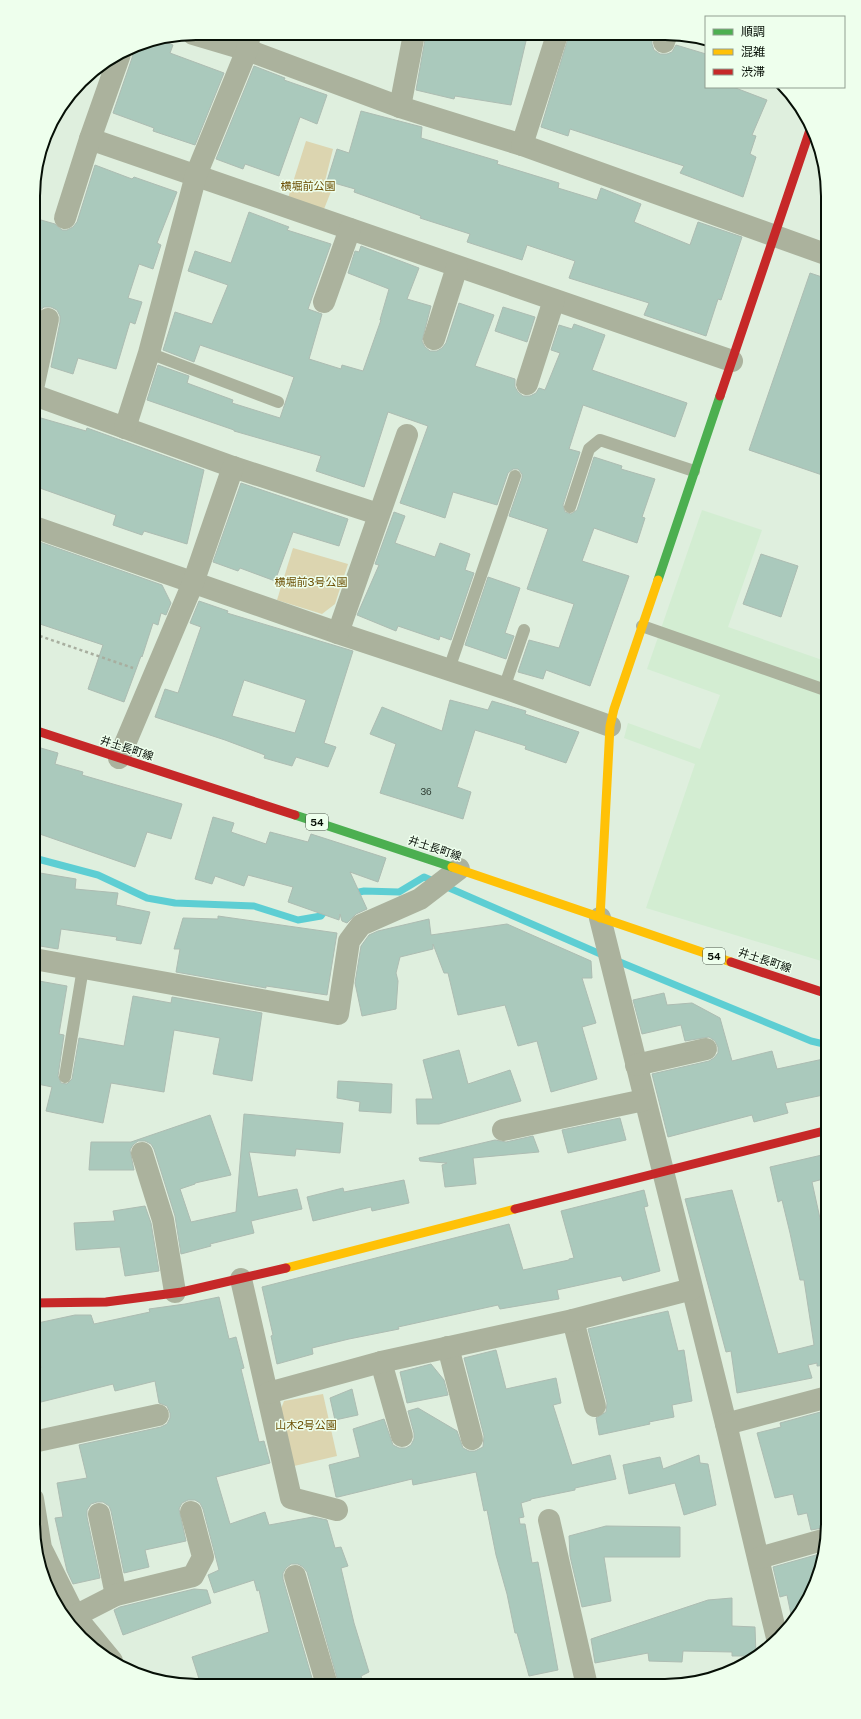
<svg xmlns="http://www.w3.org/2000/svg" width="861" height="1719" font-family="'Public Sans','Noto Sans JP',sans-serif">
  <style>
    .built { fill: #d3edd2 }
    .green { fill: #dcd5b0 }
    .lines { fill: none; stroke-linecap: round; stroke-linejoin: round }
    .stream { stroke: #5dced3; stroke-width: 7 }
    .building { fill: #aac9bc; stroke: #adbcb2; fill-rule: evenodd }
    .path { stroke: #a8ae9f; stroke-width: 2.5; stroke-dasharray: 3 3; stroke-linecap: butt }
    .lane { stroke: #abb29d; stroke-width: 12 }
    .street { stroke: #abb29d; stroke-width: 22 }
    .fast { stroke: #4caf50; stroke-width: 9 }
    .slow { stroke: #ffc107; stroke-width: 9 }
    .jam { stroke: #c62828; stroke-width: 9 }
    .labels { text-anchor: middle; stroke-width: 3; stroke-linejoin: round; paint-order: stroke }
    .number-label { font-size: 9px; fill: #2f3e34 }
    .shield { fill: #eeffed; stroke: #4c574b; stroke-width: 1 }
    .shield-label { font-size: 10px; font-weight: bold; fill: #060f06 }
    .park-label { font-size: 11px; fill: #6b4f03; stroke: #eeffed }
    .street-label { font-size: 11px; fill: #060f06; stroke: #eeffed }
    .rim { fill: none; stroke: #060f06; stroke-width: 2 }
  </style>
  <rect width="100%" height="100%" fill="#dfefde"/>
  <polygon class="built" points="702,510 762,530 728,627 828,662 828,963 646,908 695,764 624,738 628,723 700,749 720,695 647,669"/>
  <g class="green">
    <polygon points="306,141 333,149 324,185 332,189 324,209 288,198"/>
    <polygon points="293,548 348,564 335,604 322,614 277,600"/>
    <polygon points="323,1394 337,1456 294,1466 279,1414 284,1401"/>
  </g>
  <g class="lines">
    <g class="stream">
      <polyline points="34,858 98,875 147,898 175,903 254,906 298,920 321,916 327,908"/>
      <polyline points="350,894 364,891 399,892 424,877 605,956"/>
      <polyline points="615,960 811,1041 828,1045"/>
    </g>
  </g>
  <g class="building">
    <polygon points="426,34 488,35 526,41 511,105 455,96 454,99 416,90"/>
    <polygon points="569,35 645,36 652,38 652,44 654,50 660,54 667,54 672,52 676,45 706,54 706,87 733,87 767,100 752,135 756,136 750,154 756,157 743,197 680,173 684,166 570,129 568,136 541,127"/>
    <polygon points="159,40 173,45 170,53 224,73 195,145 153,131 154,128 113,113 132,58 134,45"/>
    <polygon points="254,66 285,78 284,80 327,95 317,124 300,117 279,176 245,164 243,169 216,159"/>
    <polygon points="361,111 422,127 421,138 498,161 497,164 559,183 558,188 597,200 601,188 641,204 634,222 690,245 698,222 742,237 721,300 718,299 706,336 644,315 649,303 569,278 575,261 527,245 522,260 467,242 470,234 420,218 421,216 354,192 355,189 327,181 337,149 349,153"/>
    <polygon points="95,165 132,179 134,177 177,192 157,243 161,245 153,269 139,264 128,298 142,302 135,324 130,322 116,369 78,358 73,374 51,367 60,322 60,316 57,310 51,307 44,307 39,311 34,324 34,218 55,224 62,230 67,230 73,227 77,222"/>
    <polygon points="249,212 289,227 287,230 331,244 308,309 322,314 309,359 341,369 342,365 363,371 381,320 380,320 389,289 348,273 355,251 359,252 361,246 419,268 407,299 431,306 422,341 425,347 430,351 437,351 442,348 446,343 459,303 494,315 475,366 515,379 515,387 518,392 523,396 530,396 536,393 539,388 545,390 560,353 551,350 559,325 572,329 574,324 605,335 592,370 687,403 675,437 583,405 569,449 580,452 563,505 565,512 571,514 577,510 594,457 622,466 621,469 655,479 642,517 645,518 637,543 594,528 582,561 629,576 590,686 546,670 543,679 518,672 529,640 559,648 574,604 527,589 548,529 509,516 522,478 522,474 518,469 513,469 508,473 497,505 453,492 445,518 400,503 428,426 388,412 364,487 316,471 321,456 234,431 234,430 147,400 158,365 189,376 187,383 233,400 232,403 280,418 294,377 200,345 194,362 163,350 175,312 212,324 228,285 188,271 195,251 231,263"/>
    <polygon points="810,273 828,279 828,477 749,450"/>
    <polygon points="503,307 535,317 527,342 495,331"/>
    <polygon points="34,416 86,431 87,428 204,470 187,544 144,531 142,535 113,525 116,515 34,486"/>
    <polygon points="241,483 348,519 339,546 293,532 275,581 240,568 238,571 213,562"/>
    <polygon points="394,512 405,516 395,543 435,557 440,543 470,554 465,570 474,573 451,640 440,636 439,640 398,626 396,631 357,615 379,565 375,564"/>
    <polygon points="34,540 162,585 171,603 166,615 161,613 158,625 153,623 142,657 141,656 124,702 88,689 103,645 34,622"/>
    <polygon points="761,554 798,566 781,617 743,604"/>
    <polygon points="488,577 520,588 505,633 514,636 506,659 465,645"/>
    <path d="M 199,601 L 228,611 L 227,613 L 353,651 L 324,743 L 336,747 L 328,767 L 296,757 L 292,766 L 264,758 L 265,755 L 225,740 L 155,717 L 165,689 L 178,693 L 201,627 L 190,623 ZM 244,680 L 306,700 L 295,733 L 232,716 Z"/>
    <polygon points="450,700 488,710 492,701 526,711 525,714 579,732 566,763 525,749 526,746 475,730 457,787 471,792 463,819 380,793 396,744 370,734 382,707 442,731"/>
    <polygon points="34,746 58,753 55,764 83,772 82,775 182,804 171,839 147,832 135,867 34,832"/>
    <polygon points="213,817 234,823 231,832 266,844 270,832 308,842 311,834 386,858 378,882 350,872 367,909 356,914 347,923 342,921 340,914 339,920 288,902 293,887 248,875 244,886 215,876 212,884 195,879"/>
    <polygon points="34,872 76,879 75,889 118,893 116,905 150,912 141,944 116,940 117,937 61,929 58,949 34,945"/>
    <polygon points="218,916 337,933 327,995 266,986 266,988 176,972 180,949 174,949 183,918 218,919"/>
    <polygon points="429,919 431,935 507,924 591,961 592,978 582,978 596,1023 582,1027 597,1079 551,1092 537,1041 518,1046 505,1005 458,1015 448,973 444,973 433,944 433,949 400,957 396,973 398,981 396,1009 362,1016 355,983 361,946 369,935 378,931"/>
    <polygon points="39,981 67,986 59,1034 64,1035 58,1076 61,1083 67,1084 72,1079 79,1038 124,1046 133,996 171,1003 172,997 262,1013 252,1081 213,1074 220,1038 174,1030 164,1092 111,1083 103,1123 46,1111 52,1087 33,1083 34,983 38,984"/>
    <polygon points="664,993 667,1005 692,1003 720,1018 732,1061 772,1051 777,1069 828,1058 828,1094 785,1103 788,1113 754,1122 752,1115 668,1137 652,1074 709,1061 714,1058 718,1053 718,1047 715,1041 709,1037 685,1041 681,1025 642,1034 633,1000"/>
    <polygon points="459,1050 468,1084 510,1070 521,1101 439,1124 417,1124 416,1099 433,1099 423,1060"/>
    <polygon points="338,1081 392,1084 391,1113 359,1111 360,1102 337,1098"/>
    <polygon points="244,1114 343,1123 340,1153 296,1149 295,1156 249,1152 258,1197 297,1189 302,1209 251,1221 254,1233 210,1244 211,1246 181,1254 175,1216 154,1149 151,1144 145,1141 138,1141 133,1145 130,1150 134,1170 89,1170 91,1142 131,1142 210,1115 231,1175 195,1183 195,1184 180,1189 191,1222 236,1212"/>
    <polygon points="620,1118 626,1140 568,1153 562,1130"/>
    <polygon points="533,1136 539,1152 473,1158 476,1184 445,1187 442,1165 447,1163 420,1161 419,1158 495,1140 506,1142"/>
    <polygon points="822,1155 827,1178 812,1182 828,1255 828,1365 817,1366 817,1363 808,1365 812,1378 737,1393 731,1351 726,1352 685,1199 732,1190 778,1354 814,1345 804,1280 800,1280 790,1233 782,1200 778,1202 770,1167"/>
    <polygon points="404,1180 409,1203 372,1211 371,1207 313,1221 307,1197 343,1188 344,1192"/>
    <polygon points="644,1190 648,1206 644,1207 660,1271 623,1281 621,1276 557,1290 559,1299 500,1309 498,1305 398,1327 399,1329 349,1339 312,1348 313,1354 277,1364 271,1336 273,1335 262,1287 509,1224 523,1270 569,1260 569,1259 574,1258 561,1211"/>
    <polygon points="145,1206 151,1223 159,1271 125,1276 120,1247 76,1250 74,1223 115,1221 113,1211"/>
    <polygon points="219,1297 229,1339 236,1337 244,1368 241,1369 259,1442 264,1441 270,1463 216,1477 230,1524 265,1512 269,1525 313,1517 327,1520 335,1548 341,1547 348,1566 341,1568 354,1623 369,1672 361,1676 364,1685 339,1685 307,1572 303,1567 298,1564 291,1564 286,1568 283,1573 283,1579 314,1685 201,1685 192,1657 269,1632 259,1590 257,1591 254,1580 214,1593 208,1575 219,1570 203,1509 200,1503 195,1500 188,1500 182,1503 179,1509 186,1541 145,1550 149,1567 124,1573 111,1511 109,1506 103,1502 97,1502 91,1504 87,1510 87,1517 100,1578 73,1584 67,1571 55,1518 63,1517 57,1483 87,1478 79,1445 161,1427 167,1424 170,1418 170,1413 167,1406 159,1403 155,1381 115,1391 113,1384 33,1404 33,1370 41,1368 33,1324 75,1315 91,1315 94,1324 150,1312 149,1309 185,1304"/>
    <polygon points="668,1311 678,1351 684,1350 692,1401 672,1405 674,1417 649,1422 650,1424 599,1435 596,1418 606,1412 607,1403 588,1329"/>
    <polygon points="496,1350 506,1389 556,1378 561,1403 553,1405 572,1465 610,1455 616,1479 575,1488 575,1490 531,1499 531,1500 521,1503 524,1517 519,1518 520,1524 525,1524 532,1563 538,1562 558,1670 529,1676 517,1633 515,1633 507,1594 496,1555 487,1510 484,1511 476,1472 413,1485 412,1479 338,1497 336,1497 329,1465 360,1457 353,1429 384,1419 393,1445 399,1448 406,1448 411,1445 414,1439 414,1433 408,1411 418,1408 457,1431 463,1448 469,1451 475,1451 483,1447 484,1436 464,1358"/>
    <polygon points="431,1364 444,1380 448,1395 407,1403 400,1372"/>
    <polygon points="352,1389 358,1415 335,1420 330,1398"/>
    <polygon points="828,1410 828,1527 811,1530 807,1513 798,1515 793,1494 775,1498 757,1433 781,1427 780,1423"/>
    <polygon points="699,1455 700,1463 708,1464 716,1505 684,1515 675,1483 629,1494 623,1465 660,1457 663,1469"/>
    <polygon points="606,1526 680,1527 680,1557 604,1557 611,1601 582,1607 570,1556 569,1536"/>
    <polygon points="823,1553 816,1585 793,1624 787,1595 780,1597 773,1567"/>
    <polygon points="194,1589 207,1590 211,1603 123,1635 114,1610 120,1607"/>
    <polygon points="732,1598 732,1626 755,1627 756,1656 732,1656 732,1652 683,1651 682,1662 649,1661 648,1653 595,1663 591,1639 708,1600"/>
  </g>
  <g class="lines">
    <polyline class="path" points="34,634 133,668"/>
    <g class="lane">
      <polyline points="149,353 278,402"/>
      <polyline points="570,507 589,449 600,440 694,471"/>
      <polyline points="642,626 828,691"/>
      <polyline points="449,669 515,476"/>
      <polyline points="504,688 524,630"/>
      <polyline points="65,1077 83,968"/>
    </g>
    <g class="street">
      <polyline points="193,34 247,50 400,107 522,145 828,255"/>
      <polyline points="664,42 666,36"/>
      <polyline points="400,107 414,34"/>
      <polyline points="90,139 732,361"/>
      <polyline points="522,145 557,35"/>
      <polyline points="65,218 90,139 120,54"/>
      <polyline points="324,302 350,229"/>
      <polyline points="434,339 457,267"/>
      <polyline points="34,384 48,319"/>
      <polyline points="527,384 554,300"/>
      <polyline points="34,395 233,467 378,514"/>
      <polyline points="125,428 149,353 196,175 247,50 250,33"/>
      <polyline points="34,527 338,633 504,688 610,726"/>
      <polyline points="338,633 407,435"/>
      <polyline points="119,758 193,583 233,467"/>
      <polyline points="600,918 726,1424 777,1638"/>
      <polyline points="34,959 338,1014 349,941 361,925 420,899 459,869"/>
      <polyline points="636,1065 706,1049"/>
      <polyline points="503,1130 644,1100"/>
      <polyline points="142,1153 163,1220 175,1292"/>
      <polyline points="241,1279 291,1498 337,1510"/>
      <polyline points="573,1320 595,1406"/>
      <polyline points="448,1347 472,1439"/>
      <polyline points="381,1362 402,1436"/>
      <polyline points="268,1393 381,1362 573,1320 692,1289"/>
      <polyline points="726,1424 828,1397"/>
      <polyline points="33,1442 158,1415"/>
      <polyline points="33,1499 41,1548 75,1616 112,1661"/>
      <polyline points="99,1514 116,1595"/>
      <polyline points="549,1520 587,1686"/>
      <polyline points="759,1558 826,1539"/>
      <polyline points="295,1576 327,1685"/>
      <polyline points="75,1616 116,1595 193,1576 203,1557 191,1512"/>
    </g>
    <g class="fast">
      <polyline points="658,580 720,396"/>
      <polyline points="295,815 452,867"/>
    </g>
    <g class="slow">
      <polyline points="452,867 731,962"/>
      <polyline points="600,918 610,726 614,709 658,580"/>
      <polyline points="286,1268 515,1209"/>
    </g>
    <g class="jam">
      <polyline points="720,396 811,127"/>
      <polyline points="34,730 295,815"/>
      <polyline points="731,962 828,994"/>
      <polyline points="515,1209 828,1130"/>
      <polyline points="33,1303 106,1302 182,1292 286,1268"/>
    </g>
  </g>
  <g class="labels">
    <g class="number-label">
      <text x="426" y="795">36</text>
    </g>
    <g class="shield">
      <rect x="306" y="814" width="22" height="16" rx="3"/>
      <rect x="703" y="948" width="22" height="16" rx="3"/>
    </g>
    <g class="shield-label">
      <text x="317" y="826">54</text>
      <text x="714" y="960">54</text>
    </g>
    <g class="park-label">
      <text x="308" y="190">横堀前公園</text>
      <text x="311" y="586">横堀前3号公園</text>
      <text x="306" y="1429">山木2号公園</text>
    </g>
    <g class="street-label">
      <text transform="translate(127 748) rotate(18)" y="4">井土長町線</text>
      <text transform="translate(435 848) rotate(18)" y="4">井土長町線</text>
      <text transform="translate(765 960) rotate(18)" y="4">井土長町線</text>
    </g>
  </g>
  <path d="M0 0H861V1719H0ZM196 40H665A156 156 0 0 1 821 196V1523A156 156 0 0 1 665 1679H196A156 156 0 0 1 40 1523V196A156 156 0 0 1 196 40Z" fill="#eeffed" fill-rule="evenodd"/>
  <path class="rim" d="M196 40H665A156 156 0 0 1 821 196V1523A156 156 0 0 1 665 1679H196A156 156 0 0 1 40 1523V196A156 156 0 0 1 196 40Z"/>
  <rect x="705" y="16" width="140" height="72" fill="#eeffed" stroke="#919f91"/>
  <rect x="713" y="29" width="20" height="6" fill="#4caf50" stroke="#919f91"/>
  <text x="741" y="36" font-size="12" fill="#060f06">順調</text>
  <rect x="713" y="49" width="20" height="6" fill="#ffc107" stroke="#919f91"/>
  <text x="741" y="56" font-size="12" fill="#060f06">混雑</text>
  <rect x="713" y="69" width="20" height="6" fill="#c62828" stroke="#919f91"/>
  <text x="741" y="76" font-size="12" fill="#060f06">渋滞</text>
</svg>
